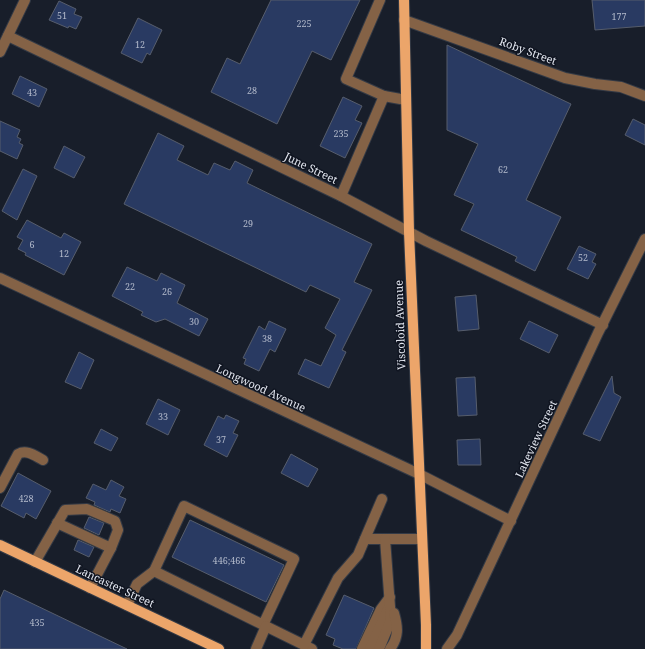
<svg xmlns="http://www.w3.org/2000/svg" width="645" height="649" font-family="'Noto Serif',serif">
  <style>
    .building { fill: #293a62; stroke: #565d6c }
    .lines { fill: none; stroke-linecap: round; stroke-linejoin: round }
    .minor-casing { stroke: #343a45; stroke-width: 12 }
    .major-casing { stroke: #343a45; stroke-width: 12 }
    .minor { stroke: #846246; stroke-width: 10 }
    .major { stroke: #eca56a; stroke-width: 10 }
    .labels { text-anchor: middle; stroke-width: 3; stroke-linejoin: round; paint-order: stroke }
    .number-label { font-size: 9px; fill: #b3bacb }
    .street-label { font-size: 11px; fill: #e1e5ee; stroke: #0f1420 }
  </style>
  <rect width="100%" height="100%" fill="#181e2a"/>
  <g class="building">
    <polygon points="271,0 360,0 331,60 312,51 277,124 211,92 227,58 240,64"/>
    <polygon points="592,0 645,0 645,26 595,30"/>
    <polygon points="59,1 76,9 74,14 82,17 76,29 69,26 68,28 49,20"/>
    <polygon points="138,18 162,30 150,55 147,53 142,63 121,53"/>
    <polygon points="447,45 571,104 526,200 561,217 535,271 515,261 517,257 461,230 474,204 454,195 478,144 447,130"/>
    <polygon points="20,76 47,89 39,107 12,94"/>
    <polygon points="343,97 362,106 355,120 362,123 345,158 320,146"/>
    <polygon points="633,119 645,125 645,145 625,135"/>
    <polygon points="0,121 20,130 17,137 21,139 19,143 23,145 17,159 0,151"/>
    <polygon points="158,133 184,146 177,160 208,175 214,163 230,170 235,161 253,170 247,183 372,244 354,282 372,290 342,350 346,352 329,388 298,374 305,359 321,366 336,335 325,328 340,299 310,285 306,292 124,204"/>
    <polygon points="64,146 85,157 74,178 54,168"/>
    <polygon points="23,169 37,176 17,220 2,211"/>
    <polygon points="27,220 61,238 64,233 81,242 64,275 25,255 26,253 18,249 23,240 17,237"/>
    <polygon points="579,246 596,254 592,262 596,264 588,279 567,269"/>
    <polygon points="127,267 157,281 161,273 185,285 177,303 208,319 199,336 165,319 156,322 141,315 143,312 112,296"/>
    <polygon points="476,295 479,329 458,331 455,297"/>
    <polygon points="269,321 286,329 275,352 270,349 259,371 244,364 246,359 243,358 259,326 265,330"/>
    <polygon points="529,321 558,335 549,353 520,339"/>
    <polygon points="79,352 94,360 81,389 65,382"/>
    <polygon points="612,376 614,393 621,397 600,441 583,434"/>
    <polygon points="475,377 477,415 458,416 456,378"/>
    <polygon points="158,399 180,410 168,435 146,424"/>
    <polygon points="226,415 239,421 233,433 238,435 227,457 204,445 218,416 224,419"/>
    <polygon points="101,429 118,438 111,451 94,443"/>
    <polygon points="480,439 481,465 458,465 457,440"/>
    <polygon points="291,454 318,469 308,487 281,473"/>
    <polygon points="18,473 51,491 36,519 26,513 24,518 1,506"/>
    <polygon points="111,480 124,487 119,496 126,499 120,513 111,509 110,512 94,505 95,502 86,498 93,484 106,490"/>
    <polygon points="89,517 104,523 99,535 84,528"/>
    <polygon points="190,520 284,565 266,602 172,557"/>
    <polygon points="78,540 94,547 89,557 74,550"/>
    <polygon points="4,590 127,649 0,649 0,599"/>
    <polygon points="344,595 374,608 356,649 343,649 333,645 335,639 326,635"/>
  </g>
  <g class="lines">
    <g class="minor-casing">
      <g id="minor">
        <polyline points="380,0 346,79 384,96"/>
        <polyline points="404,20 565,78 595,84 621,87 645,96"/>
        <polyline points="8,36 341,196 426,241 603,325"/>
        <polyline points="0,52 25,0"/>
        <polyline points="341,196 384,96 406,100"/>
        <polyline points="0,278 419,474 511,521"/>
        <path d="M 0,488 L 18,454 C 27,449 35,456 43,460"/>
        <polyline points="57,523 111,548"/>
        <polyline points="365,539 422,539"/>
        <polyline points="35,562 65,510 87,509 115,521 118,530 111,548 90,588"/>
        <polyline points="127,605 137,584 154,571"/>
        <polyline points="263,625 294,559 184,506 154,571 304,645 312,649"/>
        <polyline points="304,645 338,578 358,555 382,499"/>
        <polyline points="256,649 266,626"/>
        <polyline points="362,649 381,609 390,597"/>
        <polyline points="370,649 388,609"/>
        <polyline points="379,649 391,620 385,539"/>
        <path d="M 390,649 C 399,637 398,627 394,613"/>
        <polyline points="447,649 457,635 598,333 645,239"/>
      </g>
    </g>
    <g class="major-casing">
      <g id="major">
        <polyline points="404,0 409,232 426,625 426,649"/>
        <polyline points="0,545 219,649"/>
      </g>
    </g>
    <use href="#minor" class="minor"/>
    <use href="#major" class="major"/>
  </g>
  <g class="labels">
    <g class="number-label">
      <text x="62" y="19">51</text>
      <text x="619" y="20">177</text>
      <text x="304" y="27">225</text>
      <text x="140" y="48">12</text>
      <text x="252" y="94">28</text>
      <text x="32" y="96">43</text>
      <text x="341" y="137">235</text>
      <text x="503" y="173">62</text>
      <text x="248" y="227">29</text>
      <text x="32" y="248">6</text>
      <text x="64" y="257">12</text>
      <text x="583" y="261">52</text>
      <text x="130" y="290">22</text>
      <text x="167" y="295">26</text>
      <text x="194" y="325">30</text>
      <text x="267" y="342">38</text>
      <text x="163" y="420">33</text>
      <text x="221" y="443">37</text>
      <text x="26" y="502">428</text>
      <text x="229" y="564">446;466</text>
      <text x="37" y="626">435</text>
    </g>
    <g class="street-label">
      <text transform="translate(528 51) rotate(20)" y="4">Roby Street</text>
      <text transform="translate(311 168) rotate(26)" y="4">June Street</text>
      <text transform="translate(400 325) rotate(-92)" y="4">Viscoloid Avenue</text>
      <text transform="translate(261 388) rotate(25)" y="4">Longwood Avenue</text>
      <text transform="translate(536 439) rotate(-65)" y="4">Lakeview Street</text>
      <text transform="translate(115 586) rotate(25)" y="4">Lancaster Street</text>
    </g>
  </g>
</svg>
